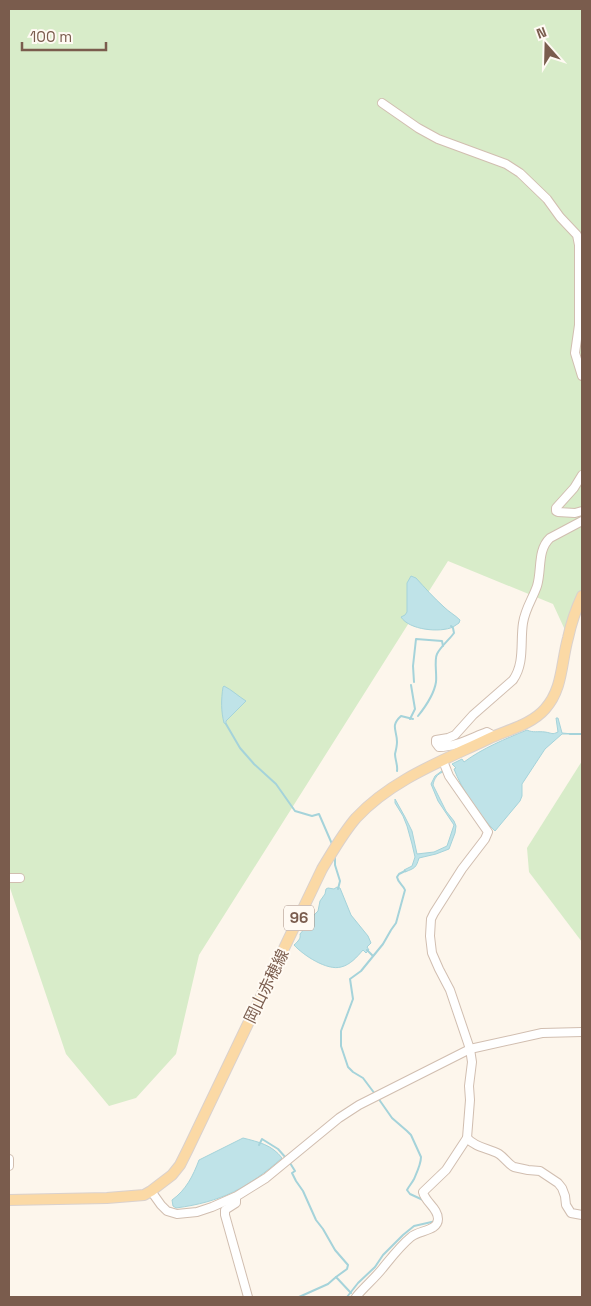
<svg xmlns="http://www.w3.org/2000/svg" width="591" height="1306" font-family="'Space Grotesk','Noto Sans JP',sans-serif">
  <style>
    .green { fill: #d8ecc9 }
    .water { fill: #bfe3e8; stroke: #a5d3da }
    .lines { fill: none; stroke-linecap: round; stroke-linejoin: round }
    .stream { stroke: #a5d3da; stroke-width: 2 }
    .minor-casing { stroke: #d1beb0; stroke-width: 10 }
    .major-casing { stroke: #dad1cd; stroke-width: 12 }
    .minor { stroke: #fff; stroke-width: 8 }
    .major { stroke: #fbd9a5; stroke-width: 10 }
    .labels { text-anchor: middle; stroke-width: 4; stroke-linejoin: round; paint-order: stroke }
    .shield { fill: #fffaf3; stroke: #a28b7f; stroke-width: 1 }
    .shield-label { font-size: 15px; font-weight: bold; fill: #7a5c4d }
    .street-label { font-size: 16px; fill: #7a5c4d; stroke: #fffaf3 }
  </style>
  <rect width="100%" height="100%" fill="#fdf6ec"/>
  <g class="green">
    <polygon points="9,9 582,9 582,588 565,630 553,604 448,561 199,955 176,1054 136,1098 109,1106 66,1054 9,885"/>
    <polygon points="582,761 582,942 529,872 527,848"/>
  </g>
  <g class="water">
    <path d="M 411,576 L 416,578 C 425,588 434,598 444,607 C 449,612 455,615 460,620 L 459,623 C 457,624 455,626 453,627 C 440,633 409,630 401,617 L 405,615 L 407,612 L 407,583 Z"/>
    <path d="M 224,686 C 232,690 238,696 246,701 L 226,721 L 226,724 L 224,723 C 221,711 221,700 223,687 Z"/>
    <path d="M 556,718 L 558,718 L 562,733 L 573,734 L 562,734 L 545,749 L 522,784 L 522,796 L 520,801 L 495,831 C 480,817 461,788 454,769 L 456,768 L 452,764 L 462,759 L 464,762 C 483,748 505,739 527,730 C 533,733 538,731 545,732 C 552,733 552,735 558,732 Z"/>
    <path d="M 443,770 L 443,772 C 437,774 434,779 433,785 L 446,811 L 454,821 L 456,826 L 455,833 L 449,849 L 436,854 L 419,858 C 416,868 415,868 405,872 L 404,870 L 412,866 L 415,857 L 412,844 L 407,826 L 403,816 L 395,803 L 395,799 L 405,817 L 412,831 L 417,854 L 434,852 L 447,846 L 454,825 L 438,801 L 431,784 L 435,776 Z"/>
    <path d="M 337,887 L 340,888 L 351,915 L 368,936 L 371,943 L 367,947 L 369,950 L 366,953 L 363,950 C 357,957 350,965 341,967 C 327,971 303,955 294,945 C 298,941 301,939 300,934 L 305,928 L 309,926 L 314,915 L 318,911 L 320,901 L 325,894 L 326,889 L 328,888 L 334,889 Z"/>
    <path d="M 243,1138 C 259,1142 272,1145 282,1158 C 248,1188 221,1202 176,1208 L 173,1206 L 172,1200 C 186,1190 193,1176 199,1160 Z"/>
  </g>
  <g class="lines">
    <g class="stream">
      <polyline points="414,682 413,666 416,639 442,641 443,646"/>
      <path d="M 418,716 C 426,706 434,695 436,682 C 437,674 434,660 437,654 C 441,646 449,640 454,633 L 453,628 L 451,626"/>
      <polyline points="410,719 415,709 411,685"/>
      <polyline points="226,724 240,748 254,764 276,784 295,811 312,816 319,814 332,844"/>
      <polyline points="570,734 582,734"/>
      <path d="M 397,771 C 398,765 395,760 395,754 C 396,750 397,746 397,742 C 397,730 390,726 401,716 L 413,719"/>
      <polyline points="335,855 335,865 340,881 338,889"/>
      <polyline points="367,950 373,956"/>
      <path d="M 375,1094 L 363,1078 L 353,1072 L 348,1067 L 341,1046 L 341,1031 L 353,999 L 350,979 L 361,971 L 383,944 L 391,930 L 396,923 L 405,890 C 403,885 398,883 397,877 L 399,874 L 405,871"/>
      <path d="M 378,1098 L 392,1118 L 407,1131 L 411,1135 L 421,1157 C 421,1164 417,1172 414,1179 C 412,1183 409,1186 407,1190 L 410,1194 L 423,1200"/>
      <polyline points="259,1145 262,1139 278,1149 286,1158"/>
      <polyline points="290,1163 295,1171 292,1173 296,1181 303,1191 316,1220 323,1229 335,1250 348,1265 347,1269 336,1277 351,1293"/>
      <polyline points="299,1297 328,1284 336,1277"/>
      <polyline points="347,1297 358,1283 375,1267 383,1255 403,1235 414,1226 436,1221"/>
    </g>
    <g class="minor-casing">
      <g id="minor">
        <polyline points="382,103 418,128 438,139 506,164 520,173 547,199 560,217 577,235 579,245 579,325 575,353 582,376"/>
        <polyline points="582,475 574,488 556,508 556,511 558,512 575,513 582,511"/>
        <path d="M 494,736 L 487,732 C 471,738 455,747 439,747 L 436,743 L 436,740 L 448,738 L 455,735 L 473,715 L 513,680 C 525,663 520,642 523,623 C 525,609 533,598 537,586 C 542,570 537,550 550,538 L 582,521"/>
        <polyline points="9,878 20,878"/>
        <path d="M 467,1138 C 476,1148 488,1148 499,1154 C 505,1158 508,1164 514,1167 L 528,1170 L 540,1171 L 558,1183 L 562,1188 L 565,1196 L 566,1205 L 571,1213 L 582,1215"/>
        <polyline points="9,1159 9,1166"/>
        <polyline points="151,1191 161,1205 167,1211 177,1214 197,1212 212,1207 237,1196 266,1178 339,1118 359,1105 470,1049 542,1033 582,1032"/>
        <polyline points="236,1197 236,1203 225,1210 225,1215 248,1297"/>
        <path d="M 356,1297 C 364,1287 374,1279 382,1269 C 391,1258 400,1246 411,1237 C 419,1230 438,1231 438,1219 C 438,1208 425,1202 423,1192 L 446,1170 L 467,1138 L 470,1100 L 469,1086 L 472,1062 L 470,1049 L 450,990 L 439,969 L 432,953 L 430,936 L 431,919 L 434,913 L 462,869 L 485,839 L 488,832 L 449,776 L 443,761"/>
      </g>
    </g>
    <g class="major-casing">
      <path id="major" d="M 9,1200 L 107,1198 L 144,1195 L 151,1191 L 172,1175 L 180,1165 L 188,1149 L 322,869 C 333,851 343,833 356,818 C 391,780 442,761 488,739 C 507,730 531,725 545,709 C 563,689 561,663 568,638 C 571,624 576,609 582,596"/>
    </g>
    <use href="#minor" class="minor"/>
    <use href="#major" class="major"/>
  </g>
  <g class="labels">
    <rect class="shield" x="284" y="905.5" width="30" height="25" rx="4"/>
    <g class="shield-label">
      <text x="299" y="923">96</text>
    </g>
    <g class="street-label">
      <text transform="translate(266 986) rotate(-64)" y="6">岡山赤穂線</text>
    </g>
  </g>
  <rect width="591" height="1306" fill="none" stroke="#7a5c4d" stroke-width="20"/>
  <g transform="translate(546 45) rotate(340)" stroke="#fffaf3" stroke-width="4" paint-order="stroke">
  <path d="M0-4L9 19L0 12L-9 19Z" fill="#7a5c4d"/>
  <text y="-8" font-size="14" font-weight="bold" text-anchor="middle" fill="#7a5c4d">N</text>
  </g>
  <path d="M22 42v8h84v-8" fill="none" stroke="#7a5c4d" stroke-width="2.5"/>
  <text x="30" y="42" font-size="15" fill="#7a5c4d" stroke="#fffaf3" stroke-width="4" paint-order="stroke">100 m</text>
</svg>
